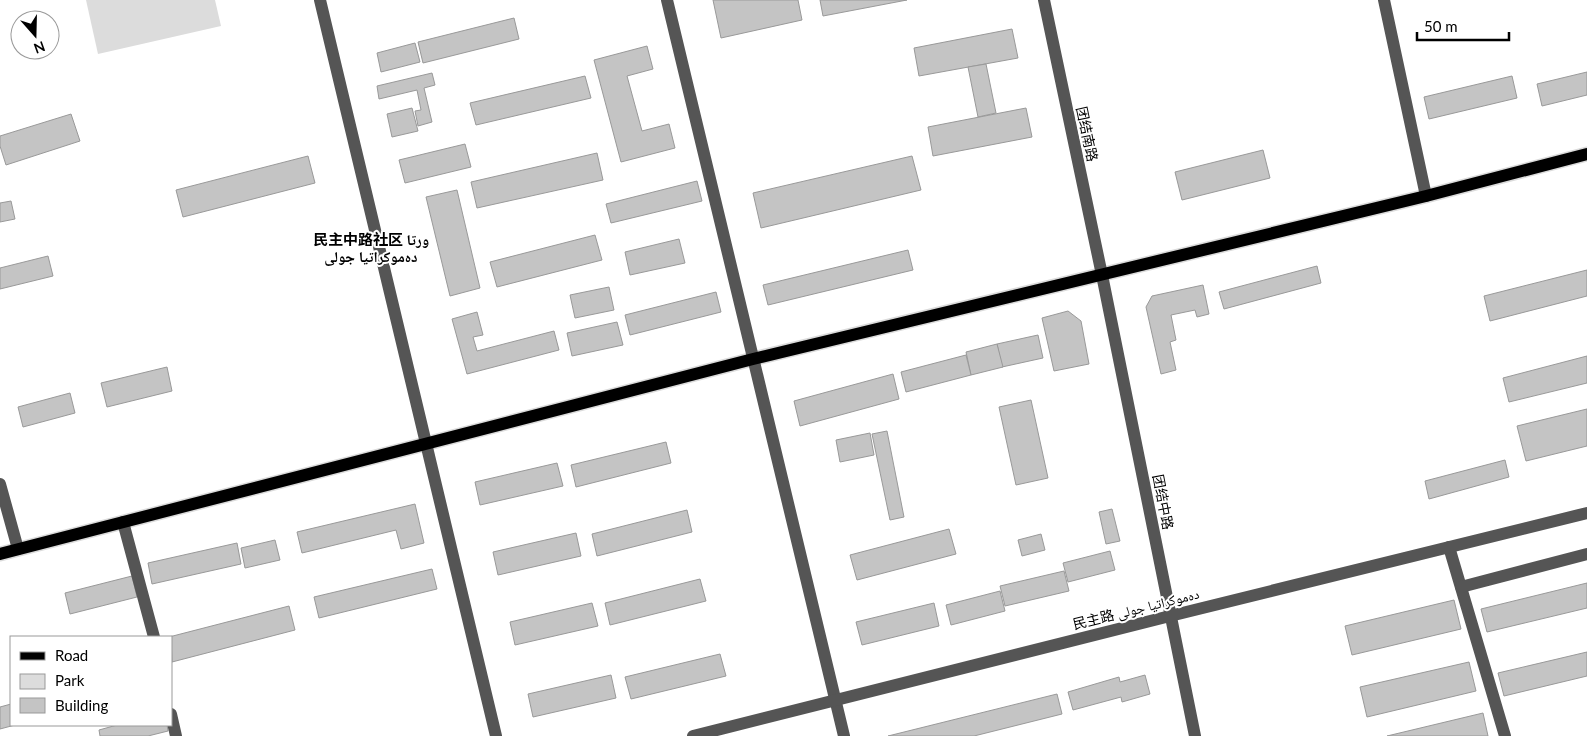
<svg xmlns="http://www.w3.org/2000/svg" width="1587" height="736" font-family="Lato,'Noto Naskh Arabic','Noto Sans SC',sans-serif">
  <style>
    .green { fill: #dcdcdc }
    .building { fill: #c4c4c4; stroke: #999 }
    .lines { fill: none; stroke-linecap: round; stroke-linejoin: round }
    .major-casing { stroke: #dbdbdb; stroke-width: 15 }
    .minor { stroke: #555; stroke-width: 12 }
    .major { stroke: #000; stroke-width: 12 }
    .labels { text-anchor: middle; stroke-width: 4; stroke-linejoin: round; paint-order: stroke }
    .street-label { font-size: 14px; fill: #000; stroke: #fff }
    .neighbourhood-label { font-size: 15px; font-weight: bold; fill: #000; stroke: #fff }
  </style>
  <rect width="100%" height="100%" fill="#fff"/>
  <polygon class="green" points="86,0 215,0 221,26 98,54"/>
  <g class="building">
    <polygon points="713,0 798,0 802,20 721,38"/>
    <polygon points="820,0 907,0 823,16"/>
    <polygon points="514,18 519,39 423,63 418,42"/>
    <polygon points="1012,29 1018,58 919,76 914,48"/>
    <polygon points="415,43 420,62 381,72 377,53"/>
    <polygon points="647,46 653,69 627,76 642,131 669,124 675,148 621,162 594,60"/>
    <polygon points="986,64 996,113 978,117 968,67"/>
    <polygon points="1587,72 1587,95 1542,106 1537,84"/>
    <polygon points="432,73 435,85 424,88 432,122 418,126 415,111 421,110 417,90 379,99 377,86"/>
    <polygon points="585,76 591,98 476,125 470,103"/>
    <polygon points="1512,76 1517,98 1429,119 1424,97"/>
    <polygon points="412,108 418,131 392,137 387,114"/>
    <polygon points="1026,108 1032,137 933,156 928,127"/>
    <polygon points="71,114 80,141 6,165 0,146 0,136"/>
    <polygon points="465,144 471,167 405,183 399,160"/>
    <polygon points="1263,150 1270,178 1182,200 1175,172"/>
    <polygon points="597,153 603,180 477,208 471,182"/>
    <polygon points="308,156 315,183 183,217 176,190"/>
    <polygon points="912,156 921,190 761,228 753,193"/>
    <polygon points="697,181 702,201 611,223 606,204"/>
    <polygon points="457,190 480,288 450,296 426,197"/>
    <polygon points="11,201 15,219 0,222 0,203"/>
    <polygon points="595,235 602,260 497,287 490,262"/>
    <polygon points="679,239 685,263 630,275 625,252"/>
    <polygon points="908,250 913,270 768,305 763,285"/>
    <polygon points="48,256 53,276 0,289 0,268"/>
    <polygon points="1317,266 1321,283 1224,309 1219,292"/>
    <polygon points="1587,270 1587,296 1490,321 1484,296"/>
    <polygon points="1203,285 1209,314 1197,317 1195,310 1171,315 1176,340 1170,342 1176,370 1161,374 1146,307 1152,296"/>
    <polygon points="609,287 614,310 575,318 570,295"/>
    <polygon points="716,292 721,312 630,335 625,315"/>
    <polygon points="1068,311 1081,321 1089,364 1054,371 1042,318"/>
    <polygon points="477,312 483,335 473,337 477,351 554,331 559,350 467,374 452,319"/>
    <polygon points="617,322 623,345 572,356 567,333"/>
    <polygon points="1038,335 1043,358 1002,367 997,344"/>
    <polygon points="997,344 1003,367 971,375 966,352"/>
    <polygon points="966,355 971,375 906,392 901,372"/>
    <polygon points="1587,356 1587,383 1509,402 1503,378"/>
    <polygon points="167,367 172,391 107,407 101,383"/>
    <polygon points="893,374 899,399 800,426 794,401"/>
    <polygon points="70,393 75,413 23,427 18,407"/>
    <polygon points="1031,400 1048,478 1016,485 999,407"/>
    <polygon points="1587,409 1587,446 1526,461 1517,426"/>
    <polygon points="887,431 904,517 890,520 872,434"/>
    <polygon points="870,433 874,455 840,462 836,440"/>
    <polygon points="666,442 671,463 576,487 571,465"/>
    <polygon points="1505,460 1509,477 1429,499 1425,481"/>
    <polygon points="557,463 563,486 480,505 475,482"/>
    <polygon points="415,504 424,543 401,549 396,530 302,553 297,532"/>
    <polygon points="1112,509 1120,541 1106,544 1099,512"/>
    <polygon points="687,510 692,532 597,556 592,534"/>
    <polygon points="949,529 956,554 857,580 850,555"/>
    <polygon points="576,533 581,556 498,575 493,552"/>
    <polygon points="1041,534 1045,550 1022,556 1018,540"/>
    <polygon points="275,540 280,560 245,568 241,548"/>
    <polygon points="237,543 241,564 152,584 148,563"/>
    <polygon points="1110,551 1115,570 1068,582 1063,563"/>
    <polygon points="432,569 437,589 319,618 314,597"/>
    <polygon points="1064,571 1069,591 1005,606 1000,586"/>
    <polygon points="132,576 137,597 70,614 65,593"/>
    <polygon points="700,579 706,601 610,625 605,603"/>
    <polygon points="1587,583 1587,608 1487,632 1481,609"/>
    <polygon points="1000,591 1005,611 951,625 946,605"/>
    <polygon points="1454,600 1461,629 1352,655 1345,626"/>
    <polygon points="592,603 598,626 515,645 510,622"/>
    <polygon points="934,603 939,626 862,645 856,622"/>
    <polygon points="289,606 295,630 172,662 171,637 169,637"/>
    <polygon points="1587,652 1587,676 1504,696 1498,673"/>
    <polygon points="720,654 726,676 631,699 625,677"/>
    <polygon points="1469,662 1476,691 1367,717 1360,687"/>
    <polygon points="611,675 616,698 533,717 528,694"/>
    <polygon points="1145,675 1150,694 1122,702 1121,697 1073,710 1068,692 1119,677 1120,682"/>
    <polygon points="1057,694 1062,714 974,736 888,736"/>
    <polygon points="11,704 11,725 15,725 0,729 0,707"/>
    <polygon points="1483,713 1488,736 1387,736"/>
    <polygon points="117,725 167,725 168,731 148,736 100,736 99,730"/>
  </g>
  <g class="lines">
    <g class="major-casing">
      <polyline id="major" points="0,554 753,359 1426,196 1587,154"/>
    </g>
    <g class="minor">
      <polyline points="320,0 496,736"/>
      <polyline points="667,0 844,736"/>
      <polyline points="1044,0 1102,275 1195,736"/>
      <polyline points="1384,0 1426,196"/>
      <polyline points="0,484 18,549"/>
      <polyline points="123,522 154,637"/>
      <polyline points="1449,547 1505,736"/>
      <polyline points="1461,587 1587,554"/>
      <polyline points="171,714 176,736"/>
      <polyline points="693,736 1170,616 1587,513"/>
    </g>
    <use href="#major" class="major"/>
  </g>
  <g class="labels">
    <g class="street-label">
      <text transform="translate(1087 134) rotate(78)" y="5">团结南路</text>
      <text transform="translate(1163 502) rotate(79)" y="5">团结中路</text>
      <text transform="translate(1136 609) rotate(-14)" y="5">民主路 دەموكراتيا جولى</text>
    </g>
    <g class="neighbourhood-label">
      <text x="371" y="245">民主中路社区 ورتا<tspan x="371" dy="17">دەموكراتيا جولى</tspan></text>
    </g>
  </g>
  <rect x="10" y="636" width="162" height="90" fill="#ffffff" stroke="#999999"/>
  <rect x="20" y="652" width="25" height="8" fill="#000000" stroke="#999999"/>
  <text x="55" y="661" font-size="15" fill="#000000">Road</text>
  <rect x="20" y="674" width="25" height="15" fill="#dcdcdc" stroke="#999999"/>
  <text x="55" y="686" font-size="15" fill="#000000">Park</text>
  <rect x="20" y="698" width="25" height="15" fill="#c4c4c4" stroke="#999999"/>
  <text x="55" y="711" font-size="15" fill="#000000">Building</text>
  <g transform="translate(35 35) rotate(160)"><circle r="24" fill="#ffffff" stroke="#999999"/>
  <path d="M0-4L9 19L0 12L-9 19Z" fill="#000000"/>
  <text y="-8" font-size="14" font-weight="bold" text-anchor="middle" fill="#000000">N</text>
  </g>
  <path d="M1417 32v8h92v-8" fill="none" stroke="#000000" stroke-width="2.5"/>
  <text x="1424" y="32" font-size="15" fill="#000000" stroke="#ffffff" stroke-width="4" paint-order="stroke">50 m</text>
</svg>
